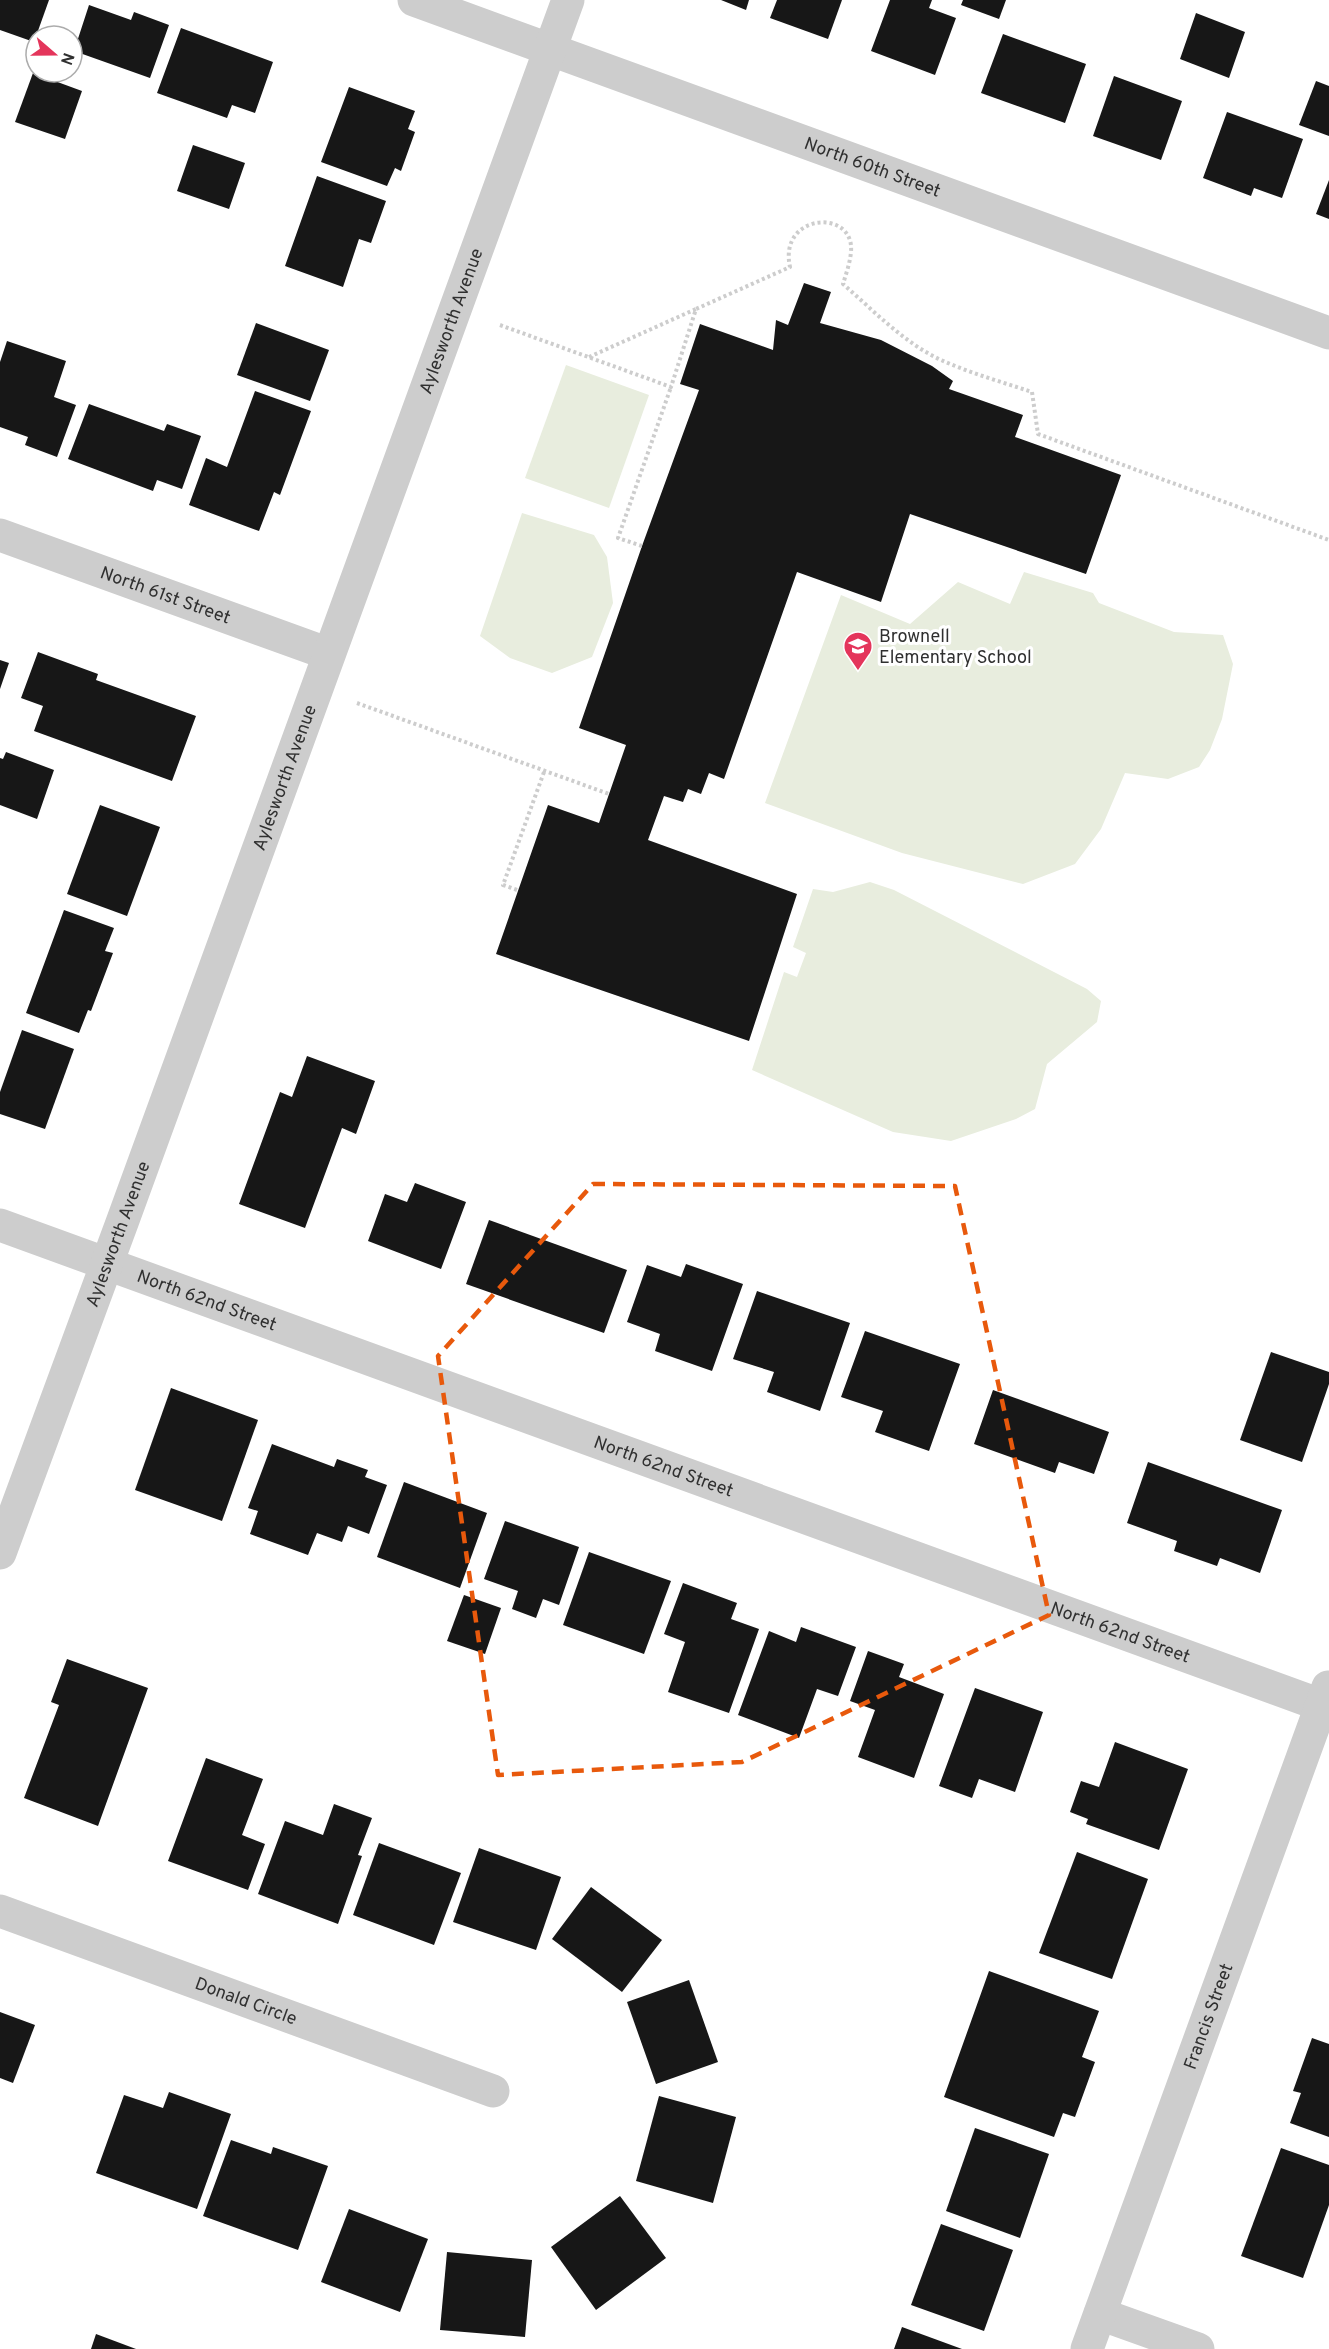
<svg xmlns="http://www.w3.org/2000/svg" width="1329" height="2349" font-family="Overpass,sans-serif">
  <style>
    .green { fill: #e8edde }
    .building { fill: #171717 }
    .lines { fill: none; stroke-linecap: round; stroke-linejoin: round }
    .path { stroke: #cdcdcd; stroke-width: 4; stroke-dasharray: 3 3; stroke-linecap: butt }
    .street { stroke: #cdcdcd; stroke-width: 33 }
    .marked { fill: none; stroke: #e8590c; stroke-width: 4.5; stroke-dasharray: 12 8; stroke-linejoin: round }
    .labels { text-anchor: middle; stroke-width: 6; stroke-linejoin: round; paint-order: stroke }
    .street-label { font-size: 18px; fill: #303030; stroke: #fff }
    .poi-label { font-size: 18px; fill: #303030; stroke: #fff; text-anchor: start }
  </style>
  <rect width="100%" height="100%" fill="#fff"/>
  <g class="green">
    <polygon points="566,365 649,395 609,508 525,478"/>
    <polygon points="522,513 594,535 607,557 613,603 592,657 552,673 510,658 480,636"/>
    <polygon points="1024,572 1093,593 1099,603 1174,632 1223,635 1233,664 1222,719 1210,750 1199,767 1168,779 1125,773 1101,829 1075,864 1023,884 902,853 765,803 841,595 910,624 958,582 1010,604"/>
    <polygon points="870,882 894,890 1087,989 1101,1001 1097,1022 1047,1064 1035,1109 1016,1119 951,1141 893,1132 752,1070 784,972 797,977 806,953 793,947 813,889 833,892"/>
  </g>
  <g class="building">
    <polygon points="0,0 49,0 34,42 0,30"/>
    <polygon points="721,0 749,0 746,10"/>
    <polygon points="777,0 842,0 828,39 770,18"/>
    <polygon points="890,0 932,0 929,8 956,18 935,75 871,51"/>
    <polygon points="963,0 1006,0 999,19 961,5"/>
    <polygon points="89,5 131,20 134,12 169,25 150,78 74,51"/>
    <polygon points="1196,13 1245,32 1229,78 1180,59"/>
    <polygon points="181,28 273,62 255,113 232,105 227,118 157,93"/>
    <polygon points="1003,34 1086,64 1065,123 981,93"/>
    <polygon points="33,73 82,91 65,139 15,122"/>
    <polygon points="1114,76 1182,101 1161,160 1093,136"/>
    <polygon points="1316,81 1329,86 1329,136 1299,125"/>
    <polygon points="349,87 415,111 408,129 415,132 401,171 395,168 387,186 321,162"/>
    <polygon points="1227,112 1303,139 1282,198 1254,188 1251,196 1203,178"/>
    <polygon points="193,145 245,163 229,209 177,191"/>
    <polygon points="317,176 386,201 371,243 359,239 343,287 285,266"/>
    <polygon points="1329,180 1329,219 1316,214"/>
    <polygon points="804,283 831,292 820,323 881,340 932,366 953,381 949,389 1023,415 1015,437 1121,475 1086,574 910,514 881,602 797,572 724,779 709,773 701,794 688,789 683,802 664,796 648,840 797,894 749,1041 496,954 548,805 599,823 626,745 579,728 642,546 699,390 680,384 700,324 773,350 776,320 788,325"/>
    <polygon points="256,323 329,350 310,401 237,375"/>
    <polygon points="7,341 66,361 54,397 76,405 57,457 25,445 28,437 0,427 0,362"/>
    <polygon points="255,391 311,411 280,495 274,492 259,531 189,505 206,458 227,467"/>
    <polygon points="89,404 164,431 167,424 201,436 182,489 157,480 153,491 68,459"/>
    <polygon points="38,652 98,674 96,680 196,716 172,781 34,731 43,706 21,698"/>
    <polygon points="0,660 9,663 0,689"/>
    <polygon points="6,752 54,770 37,819 0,805 0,758 3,759"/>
    <polygon points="100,805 160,827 127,916 67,894"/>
    <polygon points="64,910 114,928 105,951 113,953 91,1011 88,1010 79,1033 26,1013"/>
    <polygon points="22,1030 74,1049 45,1129 0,1114 0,1092"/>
    <polygon points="307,1056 375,1081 356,1134 342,1128 305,1228 239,1204 280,1092 292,1097"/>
    <polygon points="415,1183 466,1202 441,1269 368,1241 385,1194 407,1202"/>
    <polygon points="489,1220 627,1270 604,1333 466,1284"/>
    <polygon points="686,1264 743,1284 712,1371 655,1351 660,1334 627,1322 647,1265 681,1277"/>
    <polygon points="757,1291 850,1323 820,1411 767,1392 774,1372 733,1359"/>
    <polygon points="865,1331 960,1364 929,1451 875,1432 883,1411 841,1397"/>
    <polygon points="1271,1352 1329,1372 1329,1384 1302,1462 1240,1440"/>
    <polygon points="171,1388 258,1420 222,1521 135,1490"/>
    <polygon points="993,1390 1109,1432 1094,1474 1059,1462 1055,1473 974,1444"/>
    <polygon points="272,1444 334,1467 337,1459 368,1470 365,1477 387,1485 369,1534 348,1526 342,1542 317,1533 308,1555 250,1534 258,1511 248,1508"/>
    <polygon points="1148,1462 1282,1510 1260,1573 1220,1558 1217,1566 1174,1551 1177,1541 1127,1523"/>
    <polygon points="404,1482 487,1513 460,1588 377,1557"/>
    <polygon points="505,1521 579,1547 559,1605 543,1599 536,1618 512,1609 518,1591 484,1579"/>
    <polygon points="589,1552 671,1581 644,1654 563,1625"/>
    <polygon points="683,1583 737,1603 731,1619 759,1629 729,1713 668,1692 685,1642 664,1634"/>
    <polygon points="464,1595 501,1608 485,1654 447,1641"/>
    <polygon points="801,1627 856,1647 838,1696 817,1689 799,1738 738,1715 769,1631 796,1642"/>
    <polygon points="868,1651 904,1664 899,1677 944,1694 914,1778 858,1757 875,1710 850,1701"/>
    <polygon points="67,1659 148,1688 98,1826 24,1798 59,1705 51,1702"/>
    <polygon points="975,1688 1043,1712 1015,1792 979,1779 972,1798 939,1786"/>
    <polygon points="1115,1742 1188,1769 1159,1850 1086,1824 1088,1819 1070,1812 1081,1781 1099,1787"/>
    <polygon points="206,1758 263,1779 242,1835 265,1844 248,1890 168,1861"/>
    <polygon points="334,1804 372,1818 358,1855 362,1856 338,1924 258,1894 285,1821 323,1835"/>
    <polygon points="379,1843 461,1873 434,1945 353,1915"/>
    <polygon points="479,1848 561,1877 536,1950 453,1922"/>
    <polygon points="1077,1852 1148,1879 1112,1979 1039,1953"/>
    <polygon points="591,1887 662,1940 622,1992 552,1939"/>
    <polygon points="989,1971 1099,2011 1082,2057 1095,2062 1075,2117 1063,2113 1054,2137 944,2097"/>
    <polygon points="689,1980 718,2062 656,2084 627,2002"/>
    <polygon points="0,2012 35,2025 13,2083 0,2078"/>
    <polygon points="1312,2038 1329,2044 1329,2137 1290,2123 1301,2093 1293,2091"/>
    <polygon points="169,2092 231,2114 197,2209 96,2173 124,2095 163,2108"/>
    <polygon points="659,2096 736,2117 713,2203 636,2181"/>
    <polygon points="975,2128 1049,2154 1020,2238 946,2211"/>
    <polygon points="231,2140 271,2154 273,2147 328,2166 298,2250 203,2216"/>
    <polygon points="1281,2148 1329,2165 1329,2205 1303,2278 1241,2256"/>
    <polygon points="620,2196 666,2258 596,2310 551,2247"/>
    <polygon points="349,2209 428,2239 400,2312 321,2282"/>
    <polygon points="941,2224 1013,2250 984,2331 911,2305"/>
    <polygon points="447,2252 532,2260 525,2337 440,2330"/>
    <polygon points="902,2327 962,2349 894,2349"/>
    <polygon points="96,2334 136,2349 91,2349"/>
  </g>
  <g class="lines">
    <g class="path">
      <path d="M 500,325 L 671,387 L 696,309 L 790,267 C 778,213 855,208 851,252 C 850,263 846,274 843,284 C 873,310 904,343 941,360 C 970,373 1002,382 1032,392 L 1038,434 L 1329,540"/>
      <polyline points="589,357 696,309"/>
      <polyline points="642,546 618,538 671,387"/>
      <polyline points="357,703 609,794"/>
      <polyline points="517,890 503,885 544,772"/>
    </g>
    <g class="street">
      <path id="s1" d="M 414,0 L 1329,333"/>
      <path id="s2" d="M 0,535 L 329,654"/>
      <path id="s3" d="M 0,1225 L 1329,1708"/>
      <path id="s4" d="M 0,1553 L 123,1220 L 568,0"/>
      <path id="s5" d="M 0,1911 L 493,2091"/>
      <polyline points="1100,2314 1198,2349"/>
      <path id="s6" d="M 1087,2349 L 1328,1687"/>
    </g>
  </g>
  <path class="marked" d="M 593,1184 L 955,1186 L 1049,1615 L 742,1762 L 498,1775 L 438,1356 Z"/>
  <defs>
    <g id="school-pin" transform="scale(1.5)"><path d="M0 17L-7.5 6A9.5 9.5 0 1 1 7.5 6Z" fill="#e4355b" stroke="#fff"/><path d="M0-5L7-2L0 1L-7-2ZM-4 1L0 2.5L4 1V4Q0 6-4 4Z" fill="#fff"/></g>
  </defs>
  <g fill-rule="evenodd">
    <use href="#school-pin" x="858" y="646"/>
  </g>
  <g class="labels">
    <g class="street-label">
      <text dy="6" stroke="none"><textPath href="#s1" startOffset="488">North 60th Street</textPath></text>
      <text dy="6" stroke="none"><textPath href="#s4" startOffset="1312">Aylesworth Avenue</textPath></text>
      <text dy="6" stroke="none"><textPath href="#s2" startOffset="176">North 61st Street</textPath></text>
      <text dy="6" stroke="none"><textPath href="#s4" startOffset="826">Aylesworth Avenue</textPath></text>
      <text dy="6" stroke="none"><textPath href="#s4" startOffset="340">Aylesworth Avenue</textPath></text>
      <text dy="6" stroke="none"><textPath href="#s3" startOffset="220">North 62nd Street</textPath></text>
      <text dy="6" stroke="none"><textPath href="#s3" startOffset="706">North 62nd Street</textPath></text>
      <text dy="6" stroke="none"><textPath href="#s3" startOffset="1192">North 62nd Street</textPath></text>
      <text dy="6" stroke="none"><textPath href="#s5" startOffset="262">Donald Circle</textPath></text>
      <text dy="6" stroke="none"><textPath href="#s6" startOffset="354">Francis Street</textPath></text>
    </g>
    <g class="poi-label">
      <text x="879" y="642">Brownell<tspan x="879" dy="21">Elementary School</tspan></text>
    </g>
  </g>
  <g transform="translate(54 54) rotate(110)"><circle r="28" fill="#ffffff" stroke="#acacac" stroke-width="1.5"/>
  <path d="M0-4.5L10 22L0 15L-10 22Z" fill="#e4355b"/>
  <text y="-9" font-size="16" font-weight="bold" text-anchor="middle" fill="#303030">N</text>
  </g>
</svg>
